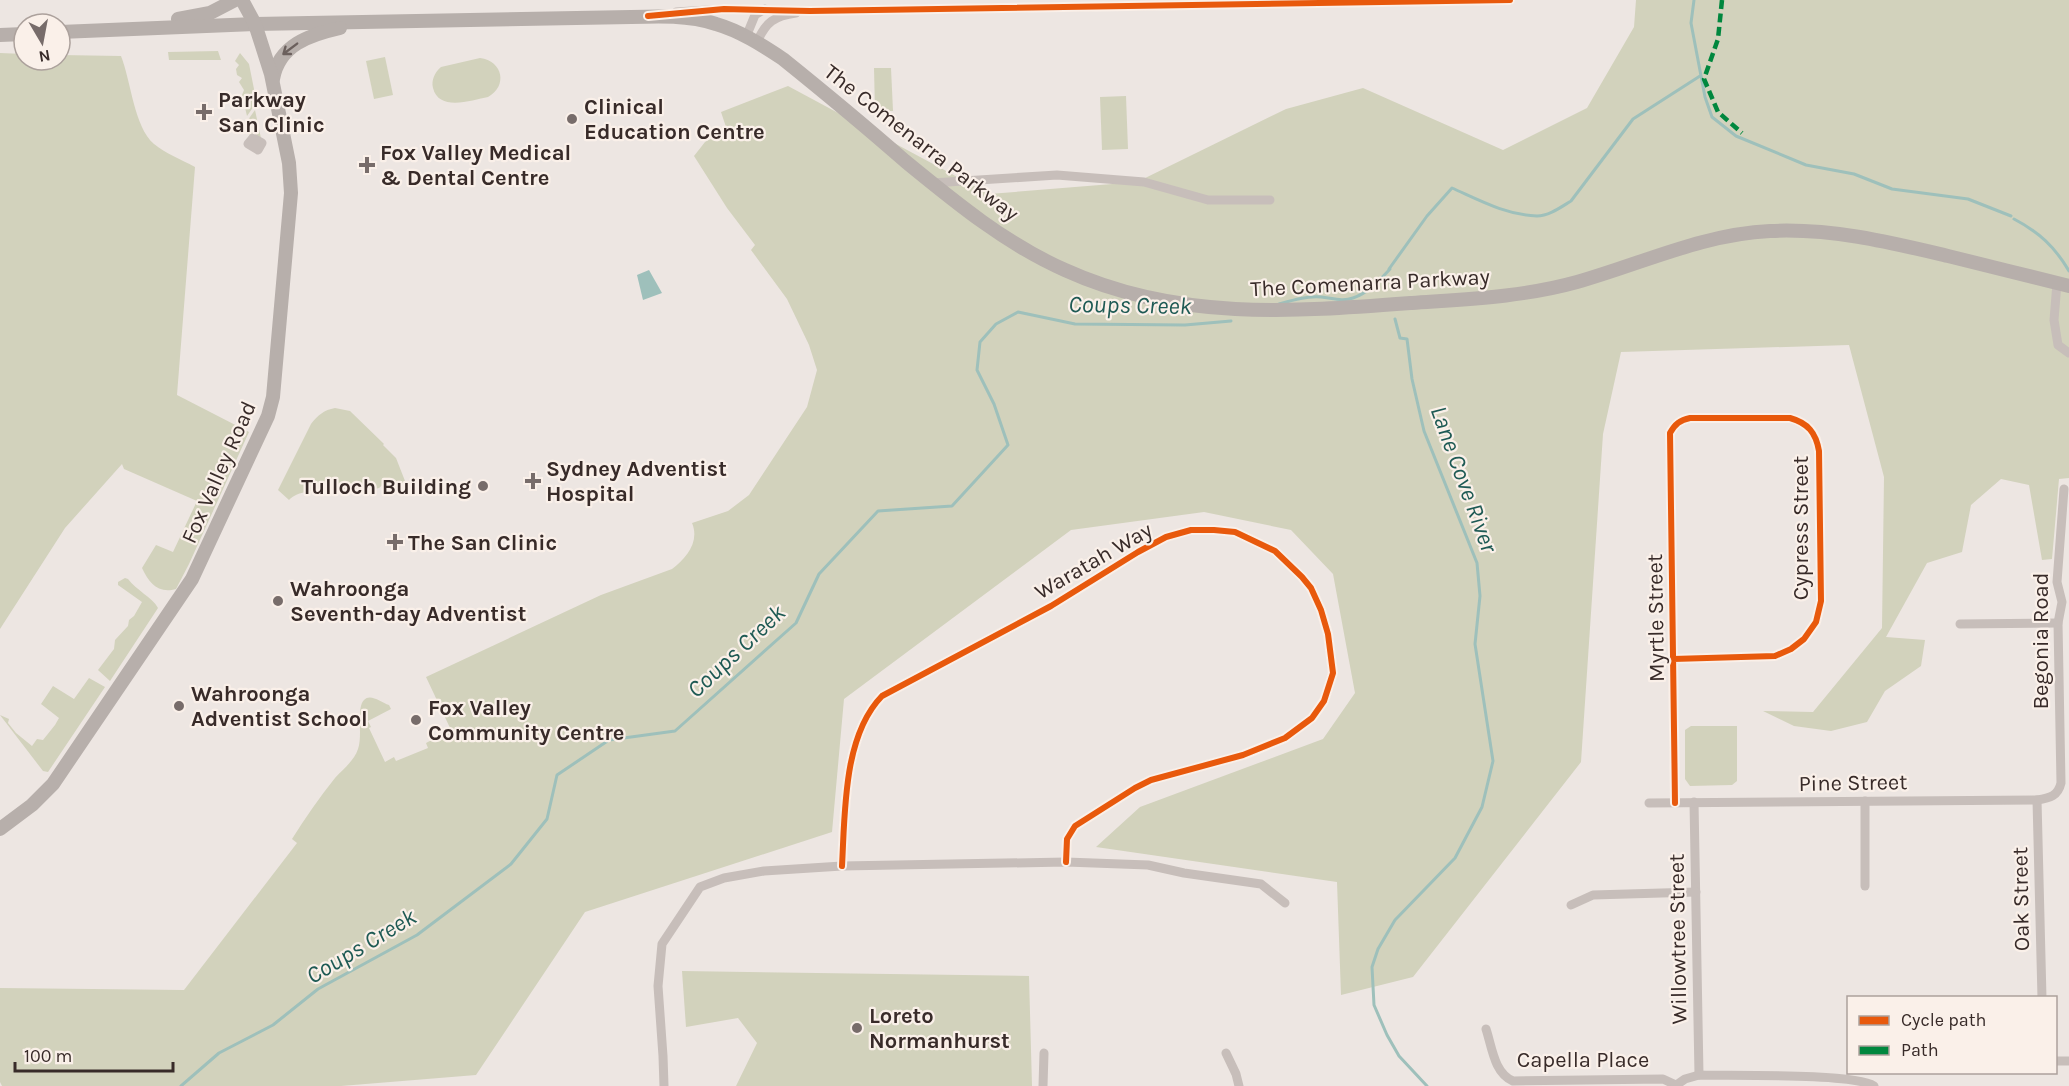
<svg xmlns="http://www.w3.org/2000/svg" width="2069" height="1086" font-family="Karla,sans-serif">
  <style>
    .green { fill: #d2d2bc }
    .water { fill: #9ec0bb }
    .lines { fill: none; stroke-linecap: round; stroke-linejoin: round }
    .stream { stroke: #9ec0bb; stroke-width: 3 }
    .street { stroke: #c7beba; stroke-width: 9 }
    .secondary { stroke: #b7afab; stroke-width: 14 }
    .quiet { stroke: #00873e; stroke-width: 4.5; stroke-dasharray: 9 4.5; stroke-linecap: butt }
    .cycleway-casing { stroke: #faf0e9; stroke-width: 10 }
    .cycleway { stroke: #e8590c; stroke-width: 6 }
    .oneway { stroke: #6b605d }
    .poi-dot { fill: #776c6a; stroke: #faf0e9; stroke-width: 2 }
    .labels { text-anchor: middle; stroke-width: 4.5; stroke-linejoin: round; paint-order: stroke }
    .poi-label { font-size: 22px; font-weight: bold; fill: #382b29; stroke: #faf0e9; text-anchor: start }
    .street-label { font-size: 22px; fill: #382b29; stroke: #faf0e9 }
    .water-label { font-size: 24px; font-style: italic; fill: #1e5a54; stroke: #faf0e9 }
  </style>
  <rect width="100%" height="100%" fill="#ede6e2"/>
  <g class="green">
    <path d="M 1636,0 L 2069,0 L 2069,478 L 2059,479 L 2052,559 L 2042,560 L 2029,485 L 2001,479 L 1971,505 L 1962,552 L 1927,563 L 1886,637 L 1925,640 L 1921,666 L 1885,691 L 1867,722 L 1831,731 L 1794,726 L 1763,711 L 1813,712 L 1882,628 L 1884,477 L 1849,345 L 1621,352 L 1603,434 L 1581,762 L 1413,977 L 1341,995 L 1337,882 L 1096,847 L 1140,807 L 1323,739 L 1355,693 L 1333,574 L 1291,530 L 1204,512 L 1071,530 L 844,699 L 832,832 L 585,912 L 476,1075 L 341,1086 L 2,1086 L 0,1082 L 0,988 L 184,990 L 297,843 L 292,839 C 305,818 319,798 335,778 C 343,769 354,761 358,749 C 363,736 356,708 364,700 C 370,693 381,702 389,705 L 391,709 L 368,721 L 371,727 L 369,728 L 385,762 L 394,757 L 396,761 L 428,748 L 426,743 L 451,730 L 426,677 L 601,595 L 672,569 C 686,558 700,542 692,523 L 728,511 L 749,495 L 807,407 L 817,370 L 809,345 L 787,299 L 751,250 L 755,245 L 727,208 L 694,156 L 705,142 L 727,130 L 721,112 L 788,86 L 989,194 L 1137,182 L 1286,109 L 1363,88 L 1503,150 L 1587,108 L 1634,27 Z"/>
    <polygon points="218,51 221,60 169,60 168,52"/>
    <path d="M 0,53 L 24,54 L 24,60 L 60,60 L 60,55 L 121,56 C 131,81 134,127 154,144 C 165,153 182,160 195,167 L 177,395 L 249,432 L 189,564 L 176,589 C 158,594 149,583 142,568 L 156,545 L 173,552 L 197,501 L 124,469 L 122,464 L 65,528 L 0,629 Z"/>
    <polygon points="240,53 249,64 258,109 254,106 247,116 242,95 244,90 239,82 242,78 237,75 236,69 239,65 235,61"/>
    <polygon points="385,57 393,95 374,99 366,61"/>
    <path d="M 480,58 C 503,61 508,86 488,97 C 472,100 439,112 433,88 C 431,80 435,72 441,67 Z"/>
    <polygon points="874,68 891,68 893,111 875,111"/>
    <polygon points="1126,96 1128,149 1102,150 1100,97"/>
    <polygon points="255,110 262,143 247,133 245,124"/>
    <path d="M 335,408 L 350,411 L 384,444 L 383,445 L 396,458 L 405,481 L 396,488 L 389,479 L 379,488 L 371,490 C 351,490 302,485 289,500 L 278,490 L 311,424 C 318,415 324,410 335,408 Z"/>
    <path d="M 125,578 L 128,579 C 136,590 153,598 158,608 L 110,681 L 98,670 L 114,649 L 115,640 L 128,626 L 129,620 L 134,616 L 142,602 L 118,585 L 118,582 Z"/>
    <polygon points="89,678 105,687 48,772 43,771 0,715 9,719 8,723 16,733 32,746 37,739 43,740 55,725 59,718 41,704 53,686 74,699"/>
    <polygon points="1691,726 1737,726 1737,781 1732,785 1690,786 1685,779 1685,730"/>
    <polygon points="682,971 1029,976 1032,1086 736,1086 757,1043 738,1018 686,1027"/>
  </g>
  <polygon class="water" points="649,270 662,293 643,300 637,275"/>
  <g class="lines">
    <g class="stream">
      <polyline points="1694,0 1691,23 1705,97 1712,117 1736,136 1806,165 1854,174 1892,189 1968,199 2011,216"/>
      <path d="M 2014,219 C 2039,232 2055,247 2069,271"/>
      <path d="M 1389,269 L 1427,216 L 1452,188 C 1479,200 1506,215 1537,216 C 1549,216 1561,207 1571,201 L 1633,119 L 1700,76"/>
      <path d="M 1279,304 C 1293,300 1306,296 1321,297 C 1332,298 1342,302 1353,298 C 1368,293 1380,280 1390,269"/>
      <polyline points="1395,319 1400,338 1407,339 1412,379 1424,431 1477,563 1480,596 1475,644 1493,761 1482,807 1455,858 1395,920 1378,949 1372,967 1374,1005 1387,1035 1399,1056 1427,1086"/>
      <polyline points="181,1086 219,1053 273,1025 318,989 417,935 511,864 547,819 557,775 609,740 675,731 796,623 819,574 878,511 952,506 1008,445 994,404 977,370 980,342 996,324 1018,312 1075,324 1185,325 1231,321"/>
    </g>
    <g class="street">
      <polyline points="676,12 724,9 810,11 1510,0"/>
      <polyline points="746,37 755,15 765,9"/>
      <path d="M 757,42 C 766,22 774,16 796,13"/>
      <polygon points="253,138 262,143 258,150 248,144"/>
      <polyline points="932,183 1057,175 1144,182 1208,200 1270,200"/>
      <polyline points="2057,283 2054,320 2058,345 2069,353"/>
      <polyline points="1960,624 2058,623"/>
      <path d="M 1673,659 L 1775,656 L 1791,649 L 1804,639 L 1816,622 L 1821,601 L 1819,451 C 1816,433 1808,423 1790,418 L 1690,418 C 1680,420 1675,424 1670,433 L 1675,803"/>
      <polyline points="2037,800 2042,998"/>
      <polyline points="1865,801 1865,886"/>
      <polyline points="1694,802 1699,1075"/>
      <path d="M 1649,803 L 2037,800 C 2050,798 2058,796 2061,783 L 2058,623 L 2062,602 L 2057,582 L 2064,489"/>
      <path d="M 842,866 C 845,813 843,736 882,696 L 1051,606 L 1138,552 L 1166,537 L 1191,530 L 1214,530 L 1235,532 L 1275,551 L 1302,577 L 1311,588 L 1321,610 L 1328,634 L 1333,673 L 1324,701 L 1312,718 L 1285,738 L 1243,755 L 1151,780 L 1135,788 L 1075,826 L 1067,839 L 1066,862"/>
      <polyline points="1571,905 1593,895 1696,892"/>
      <path d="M 1486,1029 C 1492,1047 1494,1073 1513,1081 L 1663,1079 L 1676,1085"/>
      <polyline points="1226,1053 1236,1074 1239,1086"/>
      <polyline points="2056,1061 2069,1061"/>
      <polyline points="664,1086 663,1056 658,986 662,944 700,887 724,878 764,871 842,866 1066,862 1148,865 1184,873 1261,884 1285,903"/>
      <polyline points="1043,1086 1044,1053"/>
      <path d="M 1675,1086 L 1685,1079 L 1699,1075 C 1730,1076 1854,1073 1874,1086"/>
    </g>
    <g class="secondary">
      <polyline points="178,19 210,13 235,0"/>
      <path d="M 60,32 L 255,24 L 631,17 C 658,16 689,15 716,24 C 740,31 762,45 783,59 C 824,92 865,126 905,161 C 955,202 1006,244 1065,270 C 1177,321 1293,312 1412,303 C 1468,299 1523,297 1577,282 C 1641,264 1703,234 1770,231 C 1832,228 1889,242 1948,256 C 1988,266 2029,276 2069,286"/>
      <polyline points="0,35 24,34"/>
      <path d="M 273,79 C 279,45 309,35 340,28"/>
      <polyline points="0,829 32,805 53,784 192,579 268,416 273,397 291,193 289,163 271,74 255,24 242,0"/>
    </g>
    <polyline class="quiet" points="1722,0 1718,39 1704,79 1718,112 1742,133"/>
    <g class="cycleway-casing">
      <g id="cycleway">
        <polyline points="648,16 724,9 810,11 1510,0"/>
        <path d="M 1673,659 L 1775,656 L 1791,649 L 1804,639 L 1816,622 L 1821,601 L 1819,451 C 1816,433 1808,423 1790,418 L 1690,418 C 1680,420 1675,424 1670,433 L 1675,803"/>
        <path d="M 842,866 C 845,813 843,736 882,696 L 1051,606 L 1138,552 L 1166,537 L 1191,530 L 1214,530 L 1235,532 L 1275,551 L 1302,577 L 1311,588 L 1321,610 L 1328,634 L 1333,673 L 1324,701 L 1312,718 L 1285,738 L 1243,755 L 1151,780 L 1135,788 L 1075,826 L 1067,839 L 1066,862"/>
      </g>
    </g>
    <use href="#cycleway" class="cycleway"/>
  </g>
  <defs><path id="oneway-shaft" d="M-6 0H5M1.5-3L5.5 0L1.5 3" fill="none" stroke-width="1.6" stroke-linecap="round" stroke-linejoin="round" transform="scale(1.5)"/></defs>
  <use class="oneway" href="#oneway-shaft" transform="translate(290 49) rotate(143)"/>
  <g class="poi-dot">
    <path d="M201 103h6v6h6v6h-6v6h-6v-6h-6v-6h6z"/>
    <circle cx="572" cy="119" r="6"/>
    <path d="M364 156h6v6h6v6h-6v6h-6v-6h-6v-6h6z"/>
    <path d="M530 472h6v6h6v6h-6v6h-6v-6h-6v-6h6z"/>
    <circle cx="483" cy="486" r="6"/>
    <path d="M392 533h6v6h6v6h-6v6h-6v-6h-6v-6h6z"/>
    <circle cx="278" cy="601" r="6"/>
    <circle cx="179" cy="706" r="6"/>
    <circle cx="416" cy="720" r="6"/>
    <circle cx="857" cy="1028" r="6"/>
  </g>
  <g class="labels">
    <g class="poi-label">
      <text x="218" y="107">Parkway<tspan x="218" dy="25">San Clinic</tspan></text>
      <text x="584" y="114">Clinical<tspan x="584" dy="25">Education Centre</tspan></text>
      <text x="380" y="160">Fox Valley Medical<tspan x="380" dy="25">&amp; Dental Centre</tspan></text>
      <text x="546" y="476">Sydney Adventist<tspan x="546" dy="25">Hospital</tspan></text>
      <text x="471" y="494" text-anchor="end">Tulloch Building</text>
      <text x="408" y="550">The San Clinic</text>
      <text x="290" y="596">Wahroonga<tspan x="290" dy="25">Seventh-day Adventist</tspan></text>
      <text x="191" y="701">Wahroonga<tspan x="191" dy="25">Adventist School</tspan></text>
      <text x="428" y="715">Fox Valley<tspan x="428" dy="25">Community Centre</tspan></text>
      <text x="869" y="1023">Loreto<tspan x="869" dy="25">Normanhurst</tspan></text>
    </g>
    <g class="street-label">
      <text transform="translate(922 142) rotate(38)" y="8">The Comenarra Parkway</text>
      <text transform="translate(1370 282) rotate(-3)" y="8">The Comenarra Parkway</text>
      <text transform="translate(218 472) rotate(-66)" y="8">Fox Valley Road</text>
      <text transform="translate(1800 528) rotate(-90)" y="8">Cypress Street</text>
      <text transform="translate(1093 560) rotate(-30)" y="8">Waratah Way</text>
      <text transform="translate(1655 618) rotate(-91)" y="8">Myrtle Street</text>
      <text transform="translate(2040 641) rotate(-90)" y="8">Begonia Road</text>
      <text transform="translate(1853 782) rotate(-1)" y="8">Pine Street</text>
      <text transform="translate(2020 899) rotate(-91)" y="8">Oak Street</text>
      <text transform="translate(1677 939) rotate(-91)" y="8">Willowtree Street</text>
      <text x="1583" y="1067">Capella Place</text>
    </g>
    <g class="water-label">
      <text transform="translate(1130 305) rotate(1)" y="8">Coups Creek</text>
      <text transform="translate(1464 479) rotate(70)" y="8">Lane Cove River</text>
      <text transform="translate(736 651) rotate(-43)" y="8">Coups Creek</text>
      <text transform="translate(361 946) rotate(-31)" y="8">Coups Creek</text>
    </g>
  </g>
  <rect x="1847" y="996" width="210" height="78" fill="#faf0e9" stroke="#aca19c" stroke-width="1.5"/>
  <rect x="1859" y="1016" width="30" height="9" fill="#e8590c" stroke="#aca19c" stroke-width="1.5"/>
  <text x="1901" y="1026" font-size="18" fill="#382b29">Cycle path</text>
  <rect x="1859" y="1046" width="30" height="9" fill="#00873e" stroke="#aca19c" stroke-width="1.5"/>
  <text x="1901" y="1056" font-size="18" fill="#382b29">Path</text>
  <g transform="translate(42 42) rotate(170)"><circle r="28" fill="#faf0e9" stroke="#aca19c" stroke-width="1.5"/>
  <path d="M0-4.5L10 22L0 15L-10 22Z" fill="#776c6a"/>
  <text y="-9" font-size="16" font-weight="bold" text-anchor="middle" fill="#382b29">N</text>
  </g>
  <path d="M15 1062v9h158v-9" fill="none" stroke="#382b29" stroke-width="3"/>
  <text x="24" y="1062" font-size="18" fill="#382b29" stroke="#faf0e9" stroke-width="4.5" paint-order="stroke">100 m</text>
</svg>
